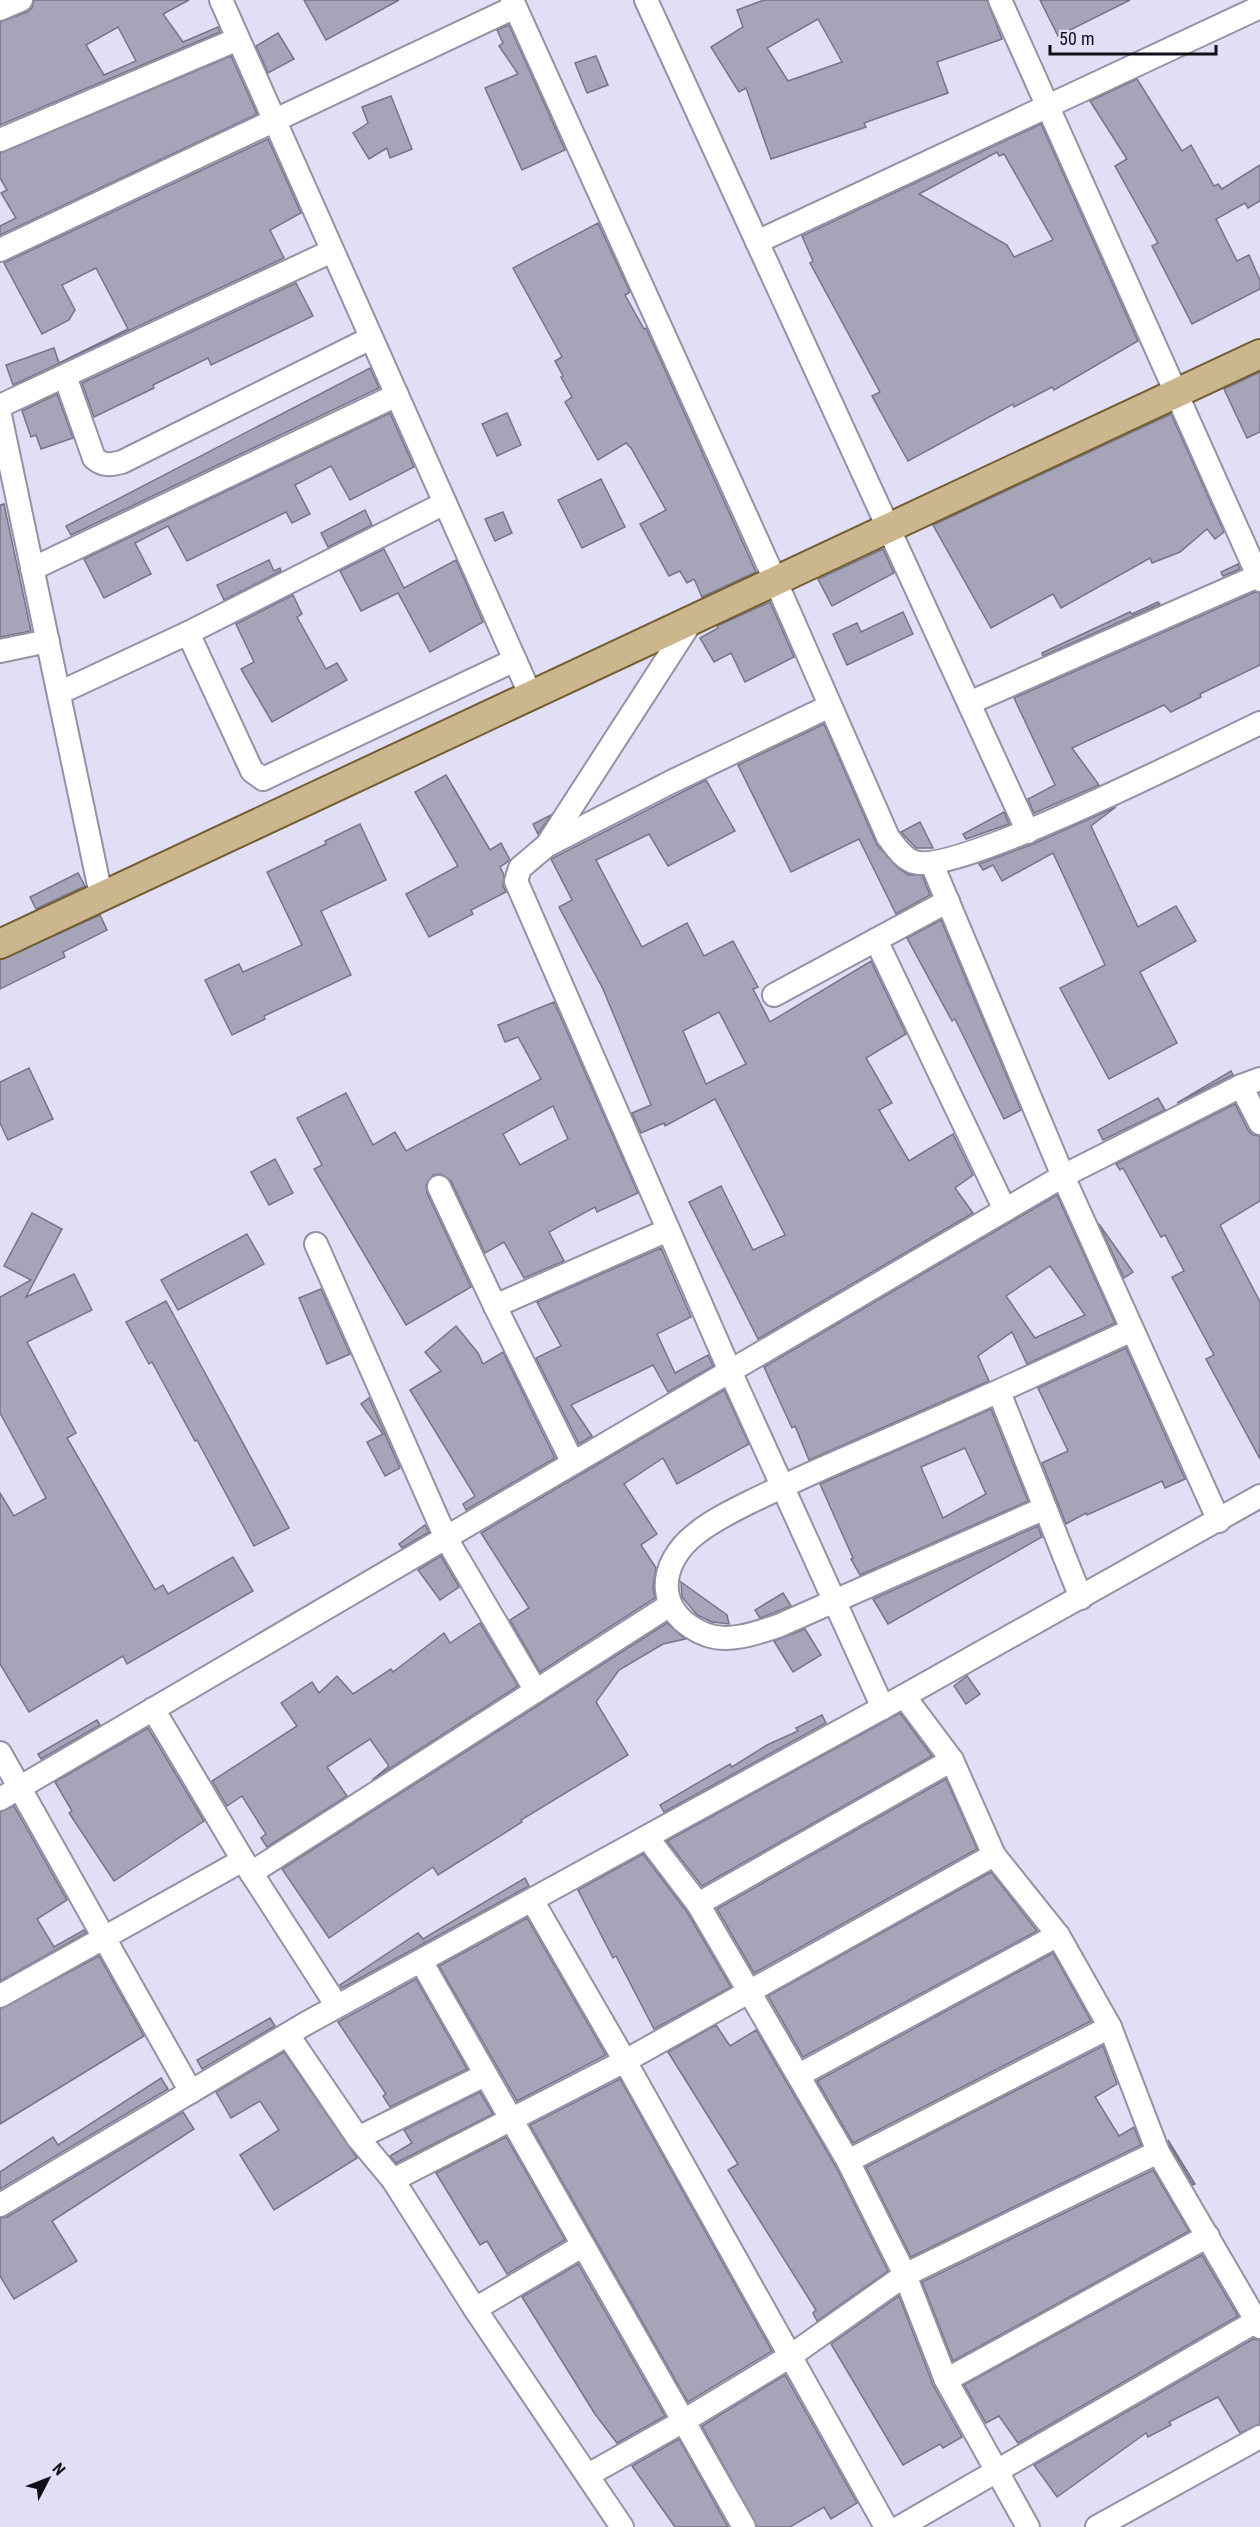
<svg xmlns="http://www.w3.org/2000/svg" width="1260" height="2527" font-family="'Roboto Condensed',sans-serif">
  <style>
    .building { fill: #a5a4b8; stroke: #767588; stroke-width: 1.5; fill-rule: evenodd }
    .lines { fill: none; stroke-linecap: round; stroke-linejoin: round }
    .minor-casing { stroke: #9391a6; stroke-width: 26 }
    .major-casing { stroke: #735c32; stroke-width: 32 }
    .minor { stroke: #fff; stroke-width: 22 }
    .major { stroke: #cbb68d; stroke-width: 28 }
  </style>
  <rect width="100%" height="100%" fill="#e1dff5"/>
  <g class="building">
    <path d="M 34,0 L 189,0 L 163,14 L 183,42 L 218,27 L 220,32 L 0,125 L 0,22 L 27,12 L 32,8 ZM 118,27 L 136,61 L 104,75 L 86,45 Z"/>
    <polygon points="304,0 399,0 326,40"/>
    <path d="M 764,0 L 987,0 L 1002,39 L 937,62 L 948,93 L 864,123 L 866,127 L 771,159 L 746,88 L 739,92 L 711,47 L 743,27 L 737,10 ZM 818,19 L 842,62 L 788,81 L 767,48 Z"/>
    <polygon points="1040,0 1130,0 1058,36"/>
    <polygon points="509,25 565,150 522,170 485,88 518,74 499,46 503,43 497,30"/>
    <polygon points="278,33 294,59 268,73 256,46"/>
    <polygon points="231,56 257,114 0,235 0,226 16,218 1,193 7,190 0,178 0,153"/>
    <polygon points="596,56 608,85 587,93 575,63"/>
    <polygon points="1137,79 1182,151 1191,145 1214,186 1218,184 1222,189 1260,165 1260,201 1248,208 1245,203 1216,219 1237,261 1249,255 1260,280 1260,289 1192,324 1152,246 1158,243 1115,166 1127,159 1090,101"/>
    <polygon points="391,96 412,149 390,158 387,148 369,159 353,133 368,123 362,107"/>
    <path d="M 1041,124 L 1138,341 L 1054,390 L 1052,387 L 1014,407 L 1013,404 L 908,461 L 872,396 L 880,392 L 810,263 L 813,261 L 802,236 ZM 997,152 L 999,156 L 1004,154 L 1053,240 L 1014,257 L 1007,245 L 919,194 Z"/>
    <polygon points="268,139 301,213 270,230 284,258 13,385 6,365 54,348 59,363 128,329 96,268 62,285 75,310 69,320 42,334 4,263"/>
    <polygon points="598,223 630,292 625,295 644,329 646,328 756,572 702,597 694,579 687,583 680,571 669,576 640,524 666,510 631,448 626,443 598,460 565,402 572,397 561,377 563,376 555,361 562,357 513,268"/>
    <polygon points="296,283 313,316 211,365 208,358 153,385 154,388 94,417 82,383"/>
    <polygon points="370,368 379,388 71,535 66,526"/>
    <polygon points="1260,372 1260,432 1247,438 1224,389"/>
    <polygon points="57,394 73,438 41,449 36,435 31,437 22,411"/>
    <polygon points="390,413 414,467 350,500 331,466 295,485 310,514 292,523 286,512 187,561 168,526 135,543 151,574 104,598 84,559"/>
    <polygon points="507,413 521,445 497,456 482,424"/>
    <polygon points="1171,414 1224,532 1215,539 1207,529 1180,552 1152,563 1150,558 1061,608 1053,594 991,628 933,525"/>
    <polygon points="601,479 625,527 582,548 558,500"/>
    <polygon points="4,504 31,631 0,637 0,505"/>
    <polygon points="365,510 372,525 328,547 321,533"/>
    <polygon points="503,512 512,533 495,541 485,519"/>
    <polygon points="384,549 404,588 456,560 483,622 430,652 398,593 361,611 340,571"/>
    <polygon points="883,549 894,573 832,606 818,579"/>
    <polygon points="269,560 274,571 280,568 281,571 224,600 217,585"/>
    <polygon points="1238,564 1240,569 1223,576 1221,572"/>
    <polygon points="1255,592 1260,593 1260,665 1200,694 1201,697 1171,712 1164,705 1072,748 1099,785 1034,813 1028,799 1055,785 1014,698"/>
    <polygon points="293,595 302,614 297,617 326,669 337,663 347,680 272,722 241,669 254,662 236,624"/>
    <polygon points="770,602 794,657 745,682 731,653 714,662 700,638 718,628 717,626"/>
    <polygon points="1158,602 1160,604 1043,656 1042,653 1130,612 1132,614"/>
    <polygon points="903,612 913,634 847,665 833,634 857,623 861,632"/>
    <polygon points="824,724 877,845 899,869 909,875 922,875 930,895 896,914 859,839 791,872 738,765"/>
    <polygon points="446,775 490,850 501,843 510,860 500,867 504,875 503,886 506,892 471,910 473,914 429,937 406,894 458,866 415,792"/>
    <path d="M 706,780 L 735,831 L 668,866 L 649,834 L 596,860 L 642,947 L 687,923 L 704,956 L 733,941 L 758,987 L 753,989 L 770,1022 L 871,961 L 906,1034 L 866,1058 L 892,1103 L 879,1110 L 909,1161 L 953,1134 L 973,1175 L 955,1188 L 973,1213 L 758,1339 L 689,1202 L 721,1186 L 753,1250 L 785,1235 L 715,1099 L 665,1126 L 664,1123 L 641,1133 L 632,1113 L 651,1105 L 603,989 L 559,907 L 572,900 L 551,859 ZM 719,1012 L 746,1064 L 706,1084 L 683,1031 Z"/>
    <polygon points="1116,807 1091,826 1138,927 1176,906 1196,941 1140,972 1177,1043 1109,1079 1060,988 1105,965 1053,853 1002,881 993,865 983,870 979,864 1033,844"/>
    <polygon points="1004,812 1009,824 966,839 963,834"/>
    <polygon points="551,815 538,834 533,824"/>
    <polygon points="920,822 933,848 916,848 901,832"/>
    <polygon points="360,824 386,880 321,911 351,975 264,1016 265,1019 232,1035 205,980 239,964 243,972 302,945 267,872 326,844 325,841"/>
    <polygon points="78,873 85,886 36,909 30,897"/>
    <polygon points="100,915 107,930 63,952 65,957 0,989 0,960"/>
    <polygon points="941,920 1021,1110 1004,1119 955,1019 952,1021 907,938"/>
    <path d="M 554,1002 L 638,1193 L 597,1212 L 595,1207 L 549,1232 L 564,1261 L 524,1278 L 504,1242 L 485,1253 L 451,1181 L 441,1174 L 433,1175 L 426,1185 L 427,1193 L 471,1287 L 406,1325 L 314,1169 L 322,1165 L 297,1118 L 346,1093 L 373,1145 L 395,1132 L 406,1151 L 541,1079 L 518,1037 L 505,1042 L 498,1025 ZM 553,1106 L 568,1139 L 520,1165 L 503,1134 Z"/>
    <polygon points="29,1068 53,1119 8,1140 0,1123 0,1082"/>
    <polygon points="1231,1071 1233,1075 1177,1103"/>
    <polygon points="1158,1098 1165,1110 1103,1140 1098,1130"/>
    <polygon points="1235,1104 1248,1130 1253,1135 1260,1136 1260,1201 1220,1225 1260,1302 1260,1459 1206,1359 1214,1355 1172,1277 1184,1271 1165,1235 1161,1237 1123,1168 1120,1170 1116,1164"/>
    <polygon points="275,1159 293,1193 269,1205 251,1172"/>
    <path d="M 1057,1195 L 1115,1323 L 1027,1364 L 1012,1332 L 978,1356 L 989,1381 L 809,1460 L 795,1426 L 792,1428 L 764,1367 ZM 1050,1266 L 1085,1315 L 1035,1338 L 1006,1296 Z"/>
    <polygon points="32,1213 62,1229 26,1297 74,1274 92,1310 27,1342 76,1433 67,1438 155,1590 163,1585 168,1594 233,1557 253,1591 127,1664 123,1656 29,1712 0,1664 0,1493 14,1516 46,1498 0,1413 0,1297 31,1280 4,1266"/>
    <polygon points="1099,1224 1133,1272 1124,1278"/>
    <polygon points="247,1234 264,1264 178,1310 161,1280"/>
    <polygon points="661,1248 691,1317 657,1334 675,1373 708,1355 713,1366 668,1392 653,1365 571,1405 592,1436 579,1444 536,1358 561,1346 537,1302"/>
    <polygon points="321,1289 350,1354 327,1364 299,1298"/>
    <polygon points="166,1301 289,1528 254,1546 197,1440 195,1441 152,1362 149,1364 126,1322"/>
    <polygon points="456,1326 478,1353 483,1364 503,1352 555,1458 466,1510 463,1504 475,1496 410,1390 441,1371 425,1352"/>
    <polygon points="1126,1348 1185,1479 1165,1488 1162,1481 1087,1515 1086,1513 1066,1524 1042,1463 1068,1451 1038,1388"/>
    <polygon points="724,1390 749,1444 677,1484 663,1458 624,1484 657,1534 641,1545 656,1568 653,1587 655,1598 540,1672 510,1620 529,1608 481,1533"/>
    <polygon points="369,1398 400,1468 385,1476 367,1442 383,1434 361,1404"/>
    <path d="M 991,1409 L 1028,1501 L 860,1575 L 851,1559 L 853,1558 L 820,1484 ZM 965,1448 L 986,1494 L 943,1518 L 921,1467 Z"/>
    <polygon points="425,1525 429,1532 402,1548 399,1544"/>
    <polygon points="1038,1526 1042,1537 888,1624 873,1599"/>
    <polygon points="441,1556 459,1587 440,1600 418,1570"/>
    <polygon points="681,1582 727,1615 729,1624 712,1622 697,1615 682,1597"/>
    <polygon points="783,1593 791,1606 760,1618 755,1610"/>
    <polygon points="480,1623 518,1686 372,1780 389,1766 370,1739 327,1767 347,1796 267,1847 261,1838 266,1834 242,1796 227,1806 212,1781 297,1726 281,1703 312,1682 319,1693 337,1676 353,1694 391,1669 393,1672 444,1633 450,1643"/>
    <polygon points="667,1623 685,1639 663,1644 619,1670 596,1702 628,1755 521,1820 522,1822 438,1875 433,1867 329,1938 282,1869"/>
    <polygon points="805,1629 821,1655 793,1672 774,1641"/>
    <polygon points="967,1676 980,1694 966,1704 954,1686"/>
    <polygon points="900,1713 932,1756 702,1886 667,1841"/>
    <polygon points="822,1715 826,1723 664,1812 660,1805 730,1764 732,1767 767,1745 798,1731 796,1728"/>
    <polygon points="97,1720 100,1725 41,1759 38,1754"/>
    <polygon points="148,1728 204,1821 114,1881 69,1813 72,1811 55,1782"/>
    <polygon points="946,1779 977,1849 754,1973 717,1909"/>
    <polygon points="14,1806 67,1900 37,1919 54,1947 84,1930 86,1933 0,1981 0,1812"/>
    <polygon points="643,1854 687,1912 731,1987 654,2029 616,1956 613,1958 578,1890"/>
    <polygon points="991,1872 1037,1931 803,2057 768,1996"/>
    <polygon points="525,1878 529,1886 342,1988 340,1985 418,1933 423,1939"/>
    <polygon points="527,1918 606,2055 517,2101 439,1966"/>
    <polygon points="1053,1953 1091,2021 853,2143 817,2081"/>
    <polygon points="99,1956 144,2036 0,2124 0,2009"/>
    <polygon points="416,1979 467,2069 390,2107 383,2096 386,2094 338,2022"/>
    <polygon points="270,2018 275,2026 202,2069 197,2060"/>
    <polygon points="716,2025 730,2046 756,2030 836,2167 888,2271 817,2321 813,2313 816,2310 728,2170 738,2164 668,2052"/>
    <polygon points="1103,2046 1117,2084 1095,2097 1119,2136 1134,2127 1141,2145 911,2257 866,2167"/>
    <polygon points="284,2052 357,2158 274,2210 240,2155 279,2130 260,2101 231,2118 216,2092"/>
    <polygon points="161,2078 168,2089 0,2189 0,2172 53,2137 58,2145"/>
    <polygon points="620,2079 772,2351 688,2402 530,2125"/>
    <polygon points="480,2092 493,2114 396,2163 390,2156 412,2143 404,2130"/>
    <polygon points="183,2112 194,2129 52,2221 77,2261 14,2299 0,2276 0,2218 7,2217"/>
    <polygon points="506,2137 565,2240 507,2274 487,2241 480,2245 436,2173"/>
    <polygon points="1168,2140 1195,2184 1193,2185 1170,2146"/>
    <polygon points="1153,2170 1189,2231 953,2361 922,2282"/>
    <polygon points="1202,2255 1238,2316 1018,2443 999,2416 986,2423 964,2385"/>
    <polygon points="578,2264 665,2416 617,2443 595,2414 522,2297"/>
    <polygon points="899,2296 933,2385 962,2437 943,2448 940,2444 903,2465 831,2344"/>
    <polygon points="1253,2339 1260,2340 1260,2424 1240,2433 1218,2397 1169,2422 1171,2425 1148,2437 1146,2433 1057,2497 1034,2465"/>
    <polygon points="785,2375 857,2503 831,2519 824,2507 790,2527 757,2527 702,2426"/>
    <polygon points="679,2439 728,2527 675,2527 632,2466"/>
  </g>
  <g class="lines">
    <g class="minor-casing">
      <g id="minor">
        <polyline points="221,0 531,696"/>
        <path d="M 512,0 L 776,582 L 888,837 C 895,846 902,858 914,862 C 957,876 1207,748 1260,723"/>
        <polyline points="646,0 1028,832"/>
        <polyline points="1000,0 1260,580"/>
        <polyline points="0,9 21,0"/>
        <polyline points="0,140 238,39"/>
        <polyline points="757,242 1260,7"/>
        <polyline points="0,250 515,7"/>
        <path d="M 65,376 L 94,458 C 103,466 110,465 122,462 L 371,338"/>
        <polyline points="0,406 332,251"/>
        <polyline points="0,415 101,895"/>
        <polyline points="32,569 397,395"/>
        <polyline points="188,633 252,771 263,779 515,660"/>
        <polyline points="0,651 48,641"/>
        <polyline points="59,693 188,633 445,503"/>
        <polyline points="969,703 1260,575"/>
        <polyline points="830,706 671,782 546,846 520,868 516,881 730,1371 883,1708"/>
        <polyline points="547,845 691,622"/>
        <polyline points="932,864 1063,1176 1219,1521"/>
        <polyline points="876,940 1005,1210"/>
        <polyline points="774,995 948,901"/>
        <polyline points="1241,1086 1260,1123"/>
        <polyline points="439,1187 495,1306"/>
        <polyline points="316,1244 446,1538 536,1691"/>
        <polyline points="999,1392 1081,1598"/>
        <polyline points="573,1463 495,1306 668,1230"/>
        <path d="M 1045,1508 L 778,1626 C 756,1633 730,1643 707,1635 C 654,1615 656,1564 697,1533 C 712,1521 730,1512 748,1503 C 787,1484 827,1466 867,1449 C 956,1411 1044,1371 1132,1330"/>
        <polyline points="904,1696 952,1760 994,1855 1058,1935 1110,2027 1158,2152 1260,2327"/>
        <polyline points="153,1709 243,1860 337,2006"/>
        <polyline points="0,1753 191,2092"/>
        <polyline points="0,1799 1063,1176 1241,1086 1260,1079"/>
        <polyline points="647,1837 698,1904 848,2161 905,2275 946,2380 1028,2527"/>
        <polyline points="251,1873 670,1605"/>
        <polyline points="532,1900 625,2061 886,2527"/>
        <polyline points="698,1904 952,1760"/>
        <polyline points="421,1961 744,2527"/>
        <polyline points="0,1996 243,1860"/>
        <polyline points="288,2035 358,2138 393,2180 475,2309 622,2527"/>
        <polyline points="799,2075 1058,1935"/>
        <polyline points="358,2138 485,2075"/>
        <polyline points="848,2161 1110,2027"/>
        <polyline points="393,2180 625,2061 994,1855"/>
        <polyline points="0,2205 305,2024 904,1696 1260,1496"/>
        <polyline points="475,2309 582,2246"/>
        <polyline points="946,2380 1208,2236"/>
        <polyline points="588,2475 682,2422 789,2357 905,2275 1158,2152"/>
        <polyline points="900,2527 1260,2319"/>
        <polyline points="1097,2527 1260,2437"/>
      </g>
    </g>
    <g class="major-casing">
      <polyline id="major" points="0,944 1260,354"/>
    </g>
    <use href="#minor" class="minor"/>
    <use href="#major" class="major"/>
  </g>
  <g transform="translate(48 2479) rotate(48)" stroke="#e1dff5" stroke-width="4.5" paint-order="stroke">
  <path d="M0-4.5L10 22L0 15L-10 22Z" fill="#100f17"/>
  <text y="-9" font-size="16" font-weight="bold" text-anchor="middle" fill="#100f17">N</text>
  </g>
  <path d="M1050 45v9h166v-9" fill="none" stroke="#100f17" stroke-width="3"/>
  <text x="1059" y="45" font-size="18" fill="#100f17" stroke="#e1dff5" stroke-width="4.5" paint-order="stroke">50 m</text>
</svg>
